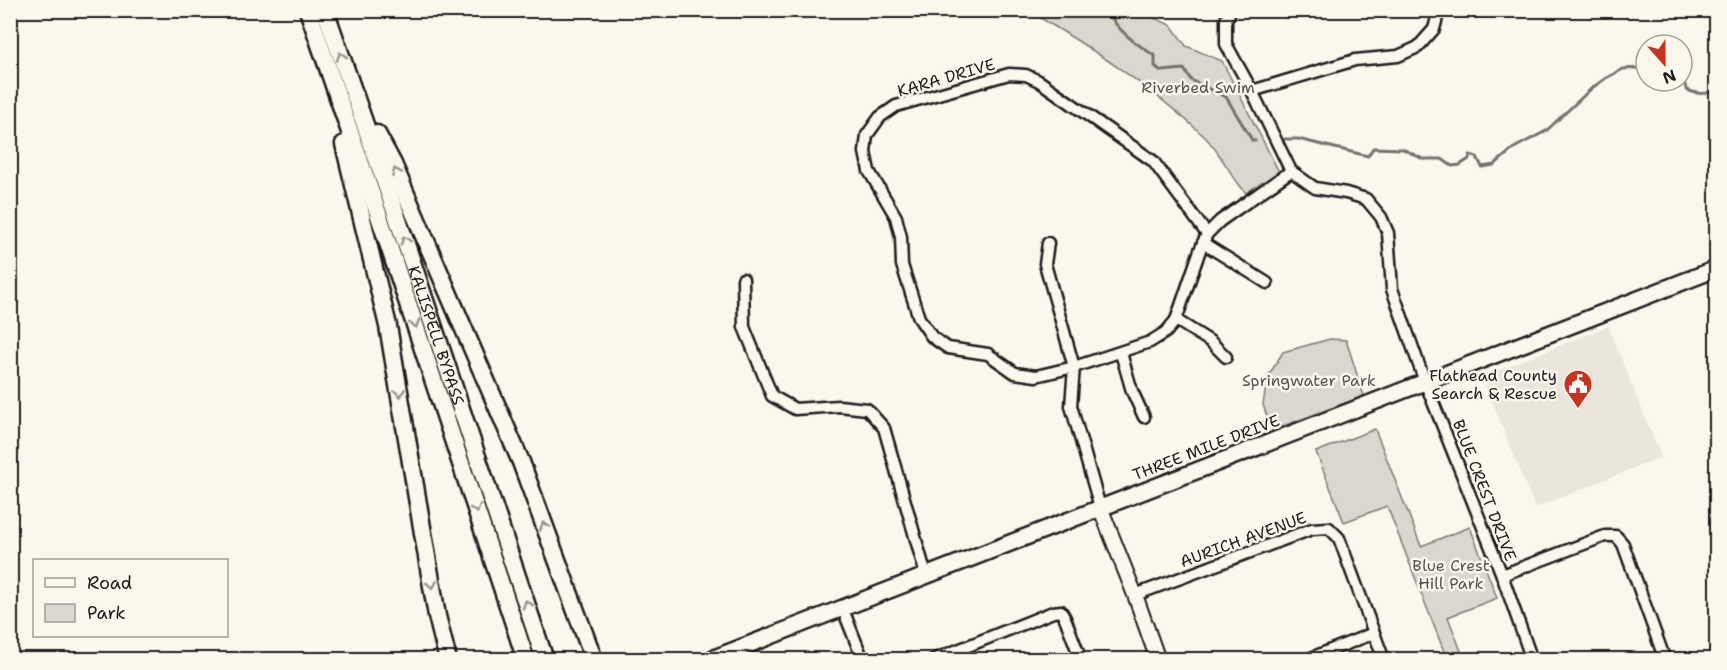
<svg xmlns="http://www.w3.org/2000/svg" width="1727" height="670" font-family="'Shantell Sans',sans-serif">
  <style>
    .built { fill: #eae6dc }
    .green { fill: #dad7ce; stroke: #7b7a75; stroke-width: 1.5 }
    .lines { fill: none; stroke-linecap: round; stroke-linejoin: round }
    .stream { stroke: #74726e; stroke-width: 3 }
    .minor-casing { stroke: #1c1c1c; stroke-width: 15 }
    .tertiary-casing { stroke: #1c1c1c; stroke-width: 18 }
    .secondary-casing { stroke: #1c1c1c; stroke-width: 20 }
    .trunk-casing { stroke: #1c1c1c; stroke-width: 21 }
    .minor { stroke: #fbf7ec; stroke-width: 10 }
    .tertiary { stroke: #fbf7ec; stroke-width: 14 }
    .secondary { stroke: #fbf7ec; stroke-width: 15 }
    .trunk { stroke: #fbf7ec; stroke-width: 16 }
    .oneway { stroke: #97948e }
    .labels { text-anchor: middle; stroke-width: 5; stroke-linejoin: round; paint-order: stroke }
    .street-label { font-size: 16px; fill: #1c1c1c; stroke: #fbf7ec }
    .park-label { font-size: 16px; fill: #555451; stroke: #fbf7ec }
    .poi-label { font-size: 16px; fill: #1c1c1c; stroke: #fbf7ec; text-anchor: end }
  </style>
  <rect width="100%" height="100%" fill="#fbf7ec"/>
  <filter id="ink" filterUnits="userSpaceOnUse"><feTurbulence type="fractalNoise" baseFrequency=".0167" numOctaves="2"/><feDisplacementMap in="SourceGraphic" scale="12" xChannelSelector="R" yChannelSelector="G"/><feConvolveMatrix kernelMatrix="1 2 1 2 8 2 1 2 1" color-interpolation-filters="sRGB"/></filter>
  <g filter="url(#ink)">
    <polygon class="built" points="1608,326 1661,457 1535,508 1482,377"/>
    <g class="green">
      <path d="M 1029,11 L 1137,11 L 1171,25 L 1186,46 L 1222,61 L 1279,172 L 1246,193 C 1230,176 1221,153 1205,137 C 1152,87 1091,48 1029,11 Z"/>
      <polygon points="1330,339 1346,340 1364,396 1272,430 1263,405 1267,378 1283,352"/>
      <polygon points="1375,429 1421,546 1470,527 1497,598 1448,617 1464,659 1447,659 1387,506 1344,522 1316,452"/>
    </g>
    <g class="lines">
      <g class="stream">
        <path d="M 1108,10 C 1115,30 1138,45 1155,56 L 1155,66 L 1161,71 L 1184,69 L 1191,80 L 1226,97 L 1252,140 L 1255,141"/>
        <path d="M 1682,78 L 1687,90 C 1697,94 1708,96 1716,88"/>
        <polyline points="1285,139 1298,139 1368,156 1373,148 1403,149 1423,159 1442,159 1452,166 1460,165 1469,159 1470,155 1477,157 1482,167 1494,165 1514,148 1546,131 1592,88 1606,78 1623,69 1642,68"/>
      </g>
      <g class="minor-casing">
        <g id="minor">
          <polyline points="1231,10 1226,19 1226,44 1252,91 1291,171 1315,188 1346,193 1366,199 1381,217 1388,233 1392,289 1425,382 1502,575 1532,660"/>
          <polyline points="1252,91 1355,60 1398,56 1418,47 1434,29 1439,10"/>
          <polyline points="1207,234 1153,161 1039,81 1026,75 1009,74 896,106 880,117 867,135 865,152 869,171 896,217 901,237 902,265 919,318 932,337 948,348 988,354 1015,373 1036,376 1074,367 1150,342 1166,332 1176,320 1200,250 1207,234 1220,221 1291,171"/>
          <polyline points="1048,243 1045,264 1074,367 1071,406 1100,507"/>
          <polyline points="1203,243 1267,283"/>
          <polyline points="743,279 744,327 772,396 795,409 839,406 867,409 884,428 926,575"/>
          <polyline points="1176,320 1211,342 1226,357"/>
          <polyline points="1121,353 1132,391 1144,417"/>
          <polyline points="1502,575 1605,536 1616,536 1623,544 1665,660"/>
          <polyline points="1135,595 1312,529 1329,528 1339,538 1384,660"/>
          <polyline points="842,607 863,660"/>
          <polyline points="933,660 1053,612 1061,611 1065,618 1081,660"/>
          <polyline points="1306,660 1374,633"/>
        </g>
      </g>
      <g class="tertiary-casing">
        <polyline id="tertiary" points="1100,507 1135,595 1158,660"/>
      </g>
      <g class="secondary-casing">
        <polyline id="secondary" points="709,660 1716,269"/>
      </g>
      <g class="trunk-casing">
        <g id="trunk">
          <polyline points="308,10 378,213 526,660"/>
          <path id="s1" d="M 325,10 L 394,208 L 545,660"/>
          <polyline points="377,134 393,164 521,462 594,660"/>
          <polyline points="344,144 388,326 437,616 448,660"/>
        </g>
      </g>
      <use href="#minor" class="minor"/>
      <use href="#tertiary" class="tertiary"/>
      <use href="#secondary" class="secondary"/>
      <use href="#trunk" class="trunk"/>
    </g>
    <defs><path id="oneway-chevron" d="M-2-3.5L2.5 0L-2 3.5" fill="none" stroke-width="1.6" stroke-linecap="round" stroke-linejoin="round" transform="scale(1.5)"/></defs>
    <g class="oneway">
      <use href="#oneway-chevron" transform="translate(341 56) rotate(-109)"/>
      <use href="#oneway-chevron" transform="translate(396 172) rotate(-114)"/>
      <use href="#oneway-chevron" transform="translate(405 240) rotate(-108)"/>
      <use href="#oneway-chevron" transform="translate(415 324) rotate(72)"/>
      <use href="#oneway-chevron" transform="translate(400 393) rotate(80)"/>
      <use href="#oneway-chevron" transform="translate(476 509) rotate(72)"/>
      <use href="#oneway-chevron" transform="translate(544 526) rotate(-110)"/>
      <use href="#oneway-chevron" transform="translate(432 585) rotate(81)"/>
      <use href="#oneway-chevron" transform="translate(527 604) rotate(-108)"/>
    </g>
  </g>
  <defs>
    <g id="civic-pin" transform="scale(1.5)"><path d="M0 17L-7.5 6A9.5 9.5 0 1 1 7.5 6Z" fill="#c8321e" stroke="#fbf7ec"/><path d="M-.6-6.5H3V-4.5H.6V-3L4-1V1h2V6H-6V1h2V-1L-.6-3ZM-1.2 2.5V6h2.4V2.5Z" fill="#fff"/></g>
  </defs>
  <g fill-rule="evenodd">
    <use href="#civic-pin" x="1578" y="384"/>
  </g>
  <g class="labels">
    <g class="street-label">
      <text transform="translate(946 77) rotate(-16)" y="6">KARA DRIVE</text>
      <text dy="6" stroke="none"><textPath href="#s1" startOffset="344">KALISPELL BYPASS</textPath></text>
      <text transform="translate(1206 447) rotate(-21)" y="6">THREE MILE DRIVE</text>
      <text transform="translate(1485 490) rotate(69)" y="6">BLUE CREST DRIVE</text>
      <text transform="translate(1243 539) rotate(-20)" y="6">AURICH AVENUE</text>
    </g>
    <g class="park-label">
      <text x="1198" y="93">Riverbed Swim</text>
      <text x="1309" y="386">Springwater Park</text>
      <text x="1451" y="571">Blue Crest<tspan x="1451" dy="18">Hill Park</tspan></text>
    </g>
    <g class="poi-label">
      <text x="1557" y="381">Flathead County<tspan x="1557" dy="18">Search &amp; Rescue</tspan></text>
    </g>
  </g>
  <rect width="1727" height="670" fill="none" stroke="#fbf7ec" stroke-width="36"/>
  <rect x="18" y="18" width="1691" height="634" fill="none" stroke="#1c1c1c" stroke-width="2" filter="url(#ink)"/>
  <rect x="33" y="559" width="195" height="78" fill="#fbf7ec" stroke="#a29f99" stroke-width="1.5"/>
  <rect x="45" y="578" width="30" height="9" fill="#fbf7ec" stroke="#a29f99" stroke-width="1.5"/>
  <text x="87" y="589" font-size="18" fill="#1c1c1c">Road</text>
  <rect x="45" y="604" width="30" height="18" fill="#dad7ce" stroke="#a29f99" stroke-width="1.5"/>
  <text x="87" y="619" font-size="18" fill="#1c1c1c">Park</text>
  <g transform="translate(1664 63) rotate(159)"><circle r="28" fill="#fbf7ec" stroke="#a29f99" stroke-width="1.5"/>
  <path d="M0-4.5L10 22L0 15L-10 22Z" fill="#c8321e"/>
  <text y="-9" font-size="16" font-weight="bold" text-anchor="middle" fill="#1c1c1c">N</text>
  </g>
</svg>
